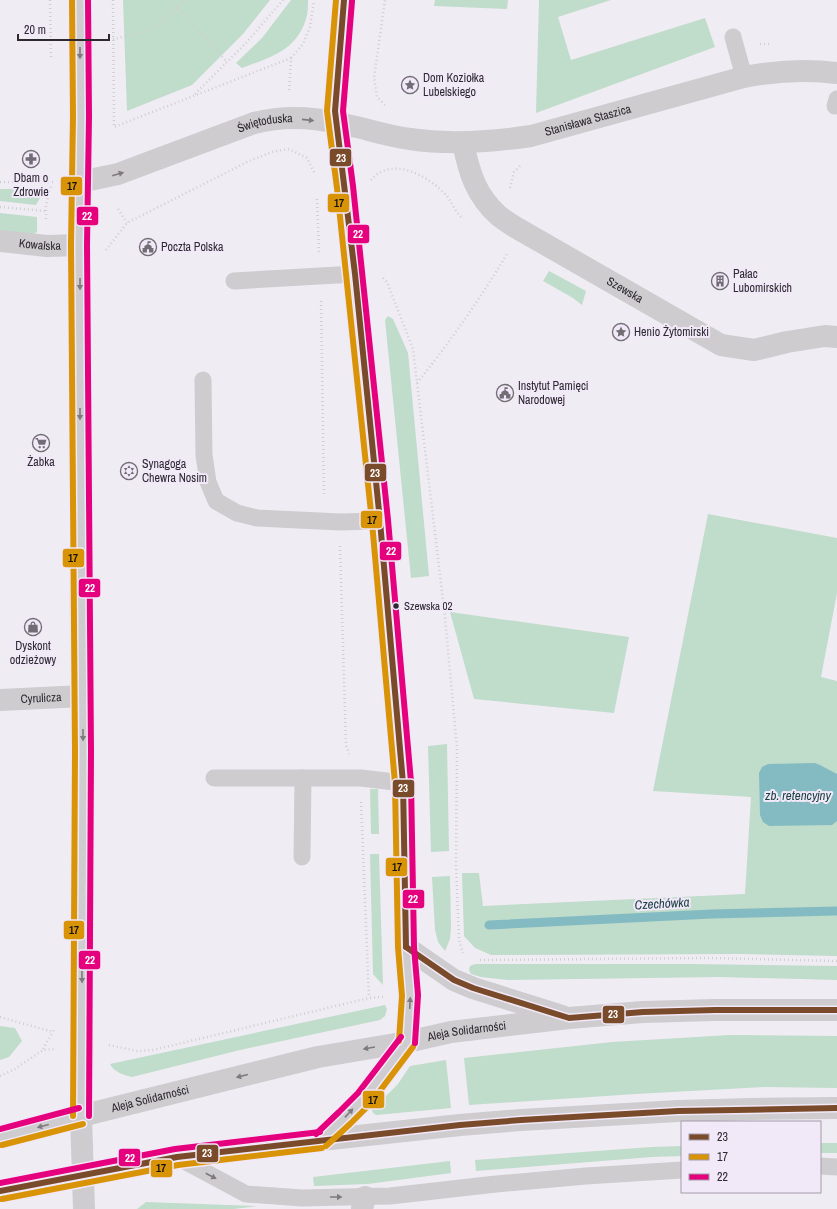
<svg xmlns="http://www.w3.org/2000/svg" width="837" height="1209" font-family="'Archivo Narrow',sans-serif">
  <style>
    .green { fill: #c0dccb }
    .water { fill: #84bbc2 }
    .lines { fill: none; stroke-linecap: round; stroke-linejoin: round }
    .stream { stroke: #84bbc2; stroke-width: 9 }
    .path { stroke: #d0ced1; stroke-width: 2.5; stroke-dasharray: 1 3; stroke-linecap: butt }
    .service { stroke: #ceccce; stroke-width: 17 }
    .minor { stroke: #ceccce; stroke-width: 22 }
    .primary { stroke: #ceccce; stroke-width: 22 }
    .bus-1-casing { stroke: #f1e8f8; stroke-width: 9 }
    .bus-2-casing { stroke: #f1e8f8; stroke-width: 9 }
    .bus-3-casing { stroke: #f1e8f8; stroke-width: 9 }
    .bus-1 { stroke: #7a4b2a; stroke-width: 6 }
    .bus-2 { stroke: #d99307; stroke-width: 6 }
    .bus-3 { stroke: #e5007d; stroke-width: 6 }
    .oneway { fill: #7e7a7e }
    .bus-dot { fill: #2d292f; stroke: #f1e8f8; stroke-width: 1.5 }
    .labels { text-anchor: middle; stroke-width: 4; stroke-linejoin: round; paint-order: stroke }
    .bus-label { font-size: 11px; fill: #2d292f; stroke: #f1e8f8; text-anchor: start }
    .poi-label { font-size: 12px; fill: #2d292f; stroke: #f1e8f8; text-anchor: start }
    .street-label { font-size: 12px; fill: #2d292f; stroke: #f1e8f8 }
    .water-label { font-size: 13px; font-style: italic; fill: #1a4144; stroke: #f1e8f8 }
    .line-badge { stroke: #f1e8f8; stroke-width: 1.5 }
    .badge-label { font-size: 11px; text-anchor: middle; font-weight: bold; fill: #fff }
    .pale-badge-label { font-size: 11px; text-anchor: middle; font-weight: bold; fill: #111 }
  </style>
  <rect width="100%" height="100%" fill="#f0ecf4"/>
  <g class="green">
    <polygon points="123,0 270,0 243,34 192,85 127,111"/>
    <path d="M 291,0 L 308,0 C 308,6 308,13 306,19 C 296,51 271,57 242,68 L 236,63 L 262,38 Z"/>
    <polygon points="435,0 508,0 507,9 434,6"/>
    <polygon points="539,0 611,0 558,17 571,60 705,18 715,47 536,113"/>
    <polygon points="0,189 45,189 36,205 0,201"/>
    <polygon points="0,213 37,217 37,232 32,235 0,232"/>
    <polygon points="549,271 586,291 582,305 573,298 543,281"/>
    <polygon points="388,316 393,319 408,353 429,576 411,578 385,320"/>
    <polygon points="708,514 837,538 837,593 821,677 837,681 837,956 740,954 491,955 475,948 464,936 462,873 479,873 483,906 745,894 751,797 653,791"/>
    <polygon points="450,612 629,637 614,713 474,699"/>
    <polygon points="447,744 449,851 431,852 428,746"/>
    <polygon points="370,789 378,789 379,834 371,834"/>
    <polygon points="370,854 379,854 383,985 373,974"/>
    <polygon points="450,876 451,928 450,939 445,951 438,942 435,930 432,877"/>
    <polygon points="475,964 688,964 837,966 837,980 719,977 508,980 481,977 471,974 469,970 470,966"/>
    <path d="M 385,1005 L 387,1009 L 385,1016 L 380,1020 L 240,1050 L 132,1077 C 123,1075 114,1072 110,1064 Z"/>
    <polygon points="0,1026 15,1028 22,1041 9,1057 0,1060"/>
    <polygon points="730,1035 837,1036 837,1088 766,1087 636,1094 469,1105 464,1058 612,1042"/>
    <polygon points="446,1060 451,1108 376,1115 373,1113 372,1110 398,1084 410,1066"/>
    <rect x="820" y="1143" width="17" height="10"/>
    <polygon points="682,1146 682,1156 652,1157 476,1171 475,1160 651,1147"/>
    <polygon points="450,1161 451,1173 368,1184 314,1186 313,1177"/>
    <polygon points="146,1202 257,1206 234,1209 137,1209"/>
  </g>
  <polygon class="water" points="815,763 820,765 837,774 837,821 832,825 769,826 763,822 760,815 759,773 762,767 768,764"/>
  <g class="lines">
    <polyline class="stream" points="489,925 712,914 837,911"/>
    <g class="path">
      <polyline points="50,0 51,57"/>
      <polyline points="113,0 114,127 291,58 289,91"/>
      <polyline points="171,0 227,62"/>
      <path d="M 113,39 C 126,36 141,34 153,27 C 165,21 176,10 185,0"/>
      <polyline points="760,44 771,44"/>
      <polyline points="291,58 303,44 310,27 314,0"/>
      <polyline points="195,94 246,43 283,0"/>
      <polyline points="385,105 377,97 374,78 385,0"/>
      <path d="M 371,180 C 392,155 429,176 447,196 C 452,203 455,211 461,217"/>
      <polyline points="0,182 53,182"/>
      <polyline points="510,188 514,172 520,166"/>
      <polyline points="317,199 319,252"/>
      <polyline points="0,207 46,211"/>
      <polyline points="118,209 127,223"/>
      <polyline points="46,219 46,205 51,186"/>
      <polyline points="106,250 127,223 249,161 272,152 289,149 307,158 315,174"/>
      <polyline points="383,278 387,282 413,349 445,617 457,748 456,864 459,940 463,953"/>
      <polyline points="321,301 324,496"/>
      <path d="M 417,383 C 450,342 480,299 507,254"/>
      <polyline points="340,546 346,745 349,754"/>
      <polyline points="361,802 369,998"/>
      <polyline points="480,960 710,958 837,961"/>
      <polyline points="0,1017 53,1032 54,1030"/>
      <polyline points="109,1045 137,1051 153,1050 369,998 383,997"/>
      <polyline points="43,1049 53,1032"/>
      <polyline points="0,1076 15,1069 43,1050 56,1049"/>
    </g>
    <g class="service">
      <polyline points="733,37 744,77"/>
      <polyline points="835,106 837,99"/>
      <polyline points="234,281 355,274"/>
      <polyline points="203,380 204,455 208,482 216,501 237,513 257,518 340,522 380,521"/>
      <polyline points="214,778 361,778 403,783"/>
      <polyline points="302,857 303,778"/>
      <polyline points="177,1157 246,1194 302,1198 390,1196 496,1184 586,1176 682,1170"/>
      <polyline points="820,1166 837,1167"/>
    </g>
    <g class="minor">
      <polyline points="80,0 81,116 79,245 81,654 83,696 81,920 83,1047 81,1116 84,1209"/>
      <polyline points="344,0 335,111 345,187 380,521 403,783 406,947 410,996 407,1042"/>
      <path id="s1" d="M 463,143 C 469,172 476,196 499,216 C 504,220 510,224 515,227 L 721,345 L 754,350 L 787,342 L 825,336 L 837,337"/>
      <path id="s2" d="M 80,182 L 118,174 L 254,123 C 281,116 311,117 338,123 C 362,127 386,136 410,139 C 450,145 491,142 531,136 L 744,77 C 775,71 805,69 837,73"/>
      <path id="s3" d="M 0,241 L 47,246 L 79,245"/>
      <path id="s4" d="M 0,700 L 83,696"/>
      <polyline points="362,1209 365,1197"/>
    </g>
    <g class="primary">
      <polyline points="406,947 454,980 473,988 562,1016"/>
      <path id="s5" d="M 0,1137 L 81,1116 L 318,1057 L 407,1042 L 451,1032 L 569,1018 L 643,1012 L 715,1010 L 837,1010"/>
      <polyline points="321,1140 345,1118 364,1098 407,1042"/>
      <polyline points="0,1191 177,1157 321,1140 460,1125 521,1120 678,1111 751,1109 837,1108"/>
    </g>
    <g class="bus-1-casing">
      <g id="bus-1">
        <polyline points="344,0 335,111 355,274 380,521 403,783 406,947"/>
        <polyline points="406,947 454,980 473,988 569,1018 643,1012 715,1010 837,1010"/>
        <polyline points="0,1191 177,1157 460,1125 521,1120 678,1111 837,1108"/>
      </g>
    </g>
    <g class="bus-2-casing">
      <g id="bus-2">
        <polyline points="72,0 73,116 71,245 75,751 73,1116"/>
        <polyline points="336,0 327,111 337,188 372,522 395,783 398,947 402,996 399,1041"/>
        <polyline points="2,1145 83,1124"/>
        <polyline points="326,1146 350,1124 370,1104 413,1047"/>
        <polyline points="2,1199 178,1165 322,1148"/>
      </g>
    </g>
    <g class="bus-3-casing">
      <g id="bus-3">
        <polyline points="88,0 89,116 87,245 91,751 89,1116"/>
        <polyline points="352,1 343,111 353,186 388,520 411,782 414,947 418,995 415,1043"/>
        <polyline points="0,1129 79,1108"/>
        <polyline points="316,1134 339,1112 358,1093 401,1037"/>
        <polyline points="0,1183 175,1149 320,1132"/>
      </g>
    </g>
    <use href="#bus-1" class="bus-1"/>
    <use href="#bus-2" class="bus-2"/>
    <use href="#bus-3" class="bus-3"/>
  </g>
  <defs><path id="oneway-solid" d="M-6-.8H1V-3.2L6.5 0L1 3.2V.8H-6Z"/></defs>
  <g class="oneway">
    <use href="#oneway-solid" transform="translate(80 53) rotate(90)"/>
    <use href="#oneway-solid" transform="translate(308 120) rotate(6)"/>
    <use href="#oneway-solid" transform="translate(118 174) rotate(-16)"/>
    <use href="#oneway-solid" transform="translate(80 284) rotate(90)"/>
    <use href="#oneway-solid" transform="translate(80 414) rotate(90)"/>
    <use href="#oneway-solid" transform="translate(83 735) rotate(90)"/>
    <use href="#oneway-solid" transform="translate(82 977) rotate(89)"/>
    <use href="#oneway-solid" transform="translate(410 1003) rotate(-87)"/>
    <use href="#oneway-solid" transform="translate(369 1048) rotate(170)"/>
    <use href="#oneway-solid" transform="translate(242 1076) rotate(166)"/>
    <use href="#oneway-solid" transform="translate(349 1113) rotate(-47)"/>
    <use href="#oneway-solid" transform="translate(43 1126) rotate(165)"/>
    <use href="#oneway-solid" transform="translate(211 1176) rotate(28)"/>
    <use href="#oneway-solid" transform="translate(336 1197)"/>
  </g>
  <defs>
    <g id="sight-ring" transform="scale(0.9)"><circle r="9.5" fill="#f1e8f8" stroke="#716d74" stroke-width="1.5"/><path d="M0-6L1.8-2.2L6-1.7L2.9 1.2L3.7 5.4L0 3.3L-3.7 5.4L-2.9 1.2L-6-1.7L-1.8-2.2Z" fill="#716d74"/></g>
    <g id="pharmacy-ring" transform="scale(0.9)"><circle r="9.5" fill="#f1e8f8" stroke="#716d74" stroke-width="1.5"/><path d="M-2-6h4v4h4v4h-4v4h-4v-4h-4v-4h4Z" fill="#716d74"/></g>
    <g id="civic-ring" transform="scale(0.9)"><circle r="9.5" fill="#f1e8f8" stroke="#716d74" stroke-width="1.5"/><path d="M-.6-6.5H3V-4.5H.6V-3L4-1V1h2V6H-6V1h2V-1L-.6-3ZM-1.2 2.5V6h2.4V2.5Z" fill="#716d74"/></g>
    <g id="building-ring" transform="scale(0.9)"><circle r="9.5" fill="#f1e8f8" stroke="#716d74" stroke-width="1.5"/><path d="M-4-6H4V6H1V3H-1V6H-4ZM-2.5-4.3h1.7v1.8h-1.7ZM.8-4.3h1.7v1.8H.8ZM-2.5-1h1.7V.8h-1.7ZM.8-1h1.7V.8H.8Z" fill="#716d74"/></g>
    <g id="supermarket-ring" transform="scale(0.9)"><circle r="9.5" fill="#f1e8f8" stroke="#716d74" stroke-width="1.5"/><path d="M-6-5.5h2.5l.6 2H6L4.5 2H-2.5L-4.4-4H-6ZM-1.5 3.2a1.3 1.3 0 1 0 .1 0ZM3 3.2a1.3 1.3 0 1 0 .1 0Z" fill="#716d74"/></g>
    <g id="synagogue-ring" transform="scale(0.9)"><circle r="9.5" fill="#f1e8f8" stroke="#716d74" stroke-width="1.5"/><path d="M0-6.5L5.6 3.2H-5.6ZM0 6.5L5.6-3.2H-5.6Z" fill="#716d74"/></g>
    <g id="shop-ring" transform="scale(0.9)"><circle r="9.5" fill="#f1e8f8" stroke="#716d74" stroke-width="1.5"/><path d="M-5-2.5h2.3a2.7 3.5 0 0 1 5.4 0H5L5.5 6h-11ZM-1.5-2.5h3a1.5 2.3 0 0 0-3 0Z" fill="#716d74"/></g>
  </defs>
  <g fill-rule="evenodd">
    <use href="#sight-ring" x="410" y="85"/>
    <use href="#pharmacy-ring" x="31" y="159"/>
    <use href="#civic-ring" x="148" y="247"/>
    <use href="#building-ring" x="720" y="281"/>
    <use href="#sight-ring" x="621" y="332"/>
    <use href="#civic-ring" x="505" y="393"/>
    <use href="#supermarket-ring" x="41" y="443"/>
    <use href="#synagogue-ring" x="129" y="471"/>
    <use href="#shop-ring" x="33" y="627"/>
  </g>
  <circle class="bus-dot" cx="396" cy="606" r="3.5"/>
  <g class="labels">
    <g class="bus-label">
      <text x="404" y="610">Szewska 02</text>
    </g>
    <g class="poi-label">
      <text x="423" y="82">Dom Koziołka<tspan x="423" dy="14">Lubelskiego</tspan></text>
      <text x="31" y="182" text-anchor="middle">Dbam o<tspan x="31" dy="14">Zdrowie</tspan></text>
      <text x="161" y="251">Poczta Polska</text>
      <text x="733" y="278">Pałac<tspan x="733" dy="14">Lubomirskich</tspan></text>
      <text x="634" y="336">Henio Żytomirski</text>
      <text x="518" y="390">Instytut Pamięci<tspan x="518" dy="14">Narodowej</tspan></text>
      <text x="41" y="466" text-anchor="middle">Żabka</text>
      <text x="142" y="468">Synagoga<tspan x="142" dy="14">Chewra Nosim</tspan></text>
      <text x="33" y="650" text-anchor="middle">Dyskont<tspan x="33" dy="14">odzieżowy</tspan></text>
    </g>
    <g class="street-label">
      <text dy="4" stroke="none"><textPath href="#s2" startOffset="523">Stanisława Staszica</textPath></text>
      <text dy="4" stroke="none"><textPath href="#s2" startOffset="195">Świętoduska</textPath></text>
      <text dy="4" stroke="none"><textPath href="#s3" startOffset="40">Kowalska</textPath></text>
      <text dy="4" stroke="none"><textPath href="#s1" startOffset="229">Szewska</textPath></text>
      <text dy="4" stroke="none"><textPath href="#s4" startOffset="41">Cyrulicza</textPath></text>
      <text dy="4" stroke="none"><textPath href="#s5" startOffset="479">Aleja Solidarności</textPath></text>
      <text dy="4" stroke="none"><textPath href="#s5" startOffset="155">Aleja Solidarności</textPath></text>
    </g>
    <g class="water-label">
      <text x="798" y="800">zb. retencyjny</text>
      <text transform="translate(662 903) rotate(-3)" y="5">Czechówka</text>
    </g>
  </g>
  <g class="line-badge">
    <rect x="329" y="148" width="23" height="19" rx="4" fill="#7a4b2a"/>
    <rect x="60" y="176" width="23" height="20" rx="4" fill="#d99307"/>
    <rect x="327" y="193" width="23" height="20" rx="4" fill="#d99307"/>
    <rect x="76" y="206" width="23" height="20" rx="4" fill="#e5007d"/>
    <rect x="347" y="224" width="23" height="20" rx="4" fill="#e5007d"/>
    <rect x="364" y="463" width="23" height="19" rx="4" fill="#7a4b2a"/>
    <rect x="360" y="510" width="23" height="19" rx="4" fill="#d99307"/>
    <rect x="379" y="541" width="23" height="20" rx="4" fill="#e5007d"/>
    <rect x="62" y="548" width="23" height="20" rx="4" fill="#d99307"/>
    <rect x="78" y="578" width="23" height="20" rx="4" fill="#e5007d"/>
    <rect x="392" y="779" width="23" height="19" rx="4" fill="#7a4b2a"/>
    <rect x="385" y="857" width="23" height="20" rx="4" fill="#d99307"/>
    <rect x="402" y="889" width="23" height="20" rx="4" fill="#e5007d"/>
    <rect x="63" y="920" width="22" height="20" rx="4" fill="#d99307"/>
    <rect x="78" y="950" width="23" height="20" rx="4" fill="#e5007d"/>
    <rect x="602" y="1005" width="23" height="19" rx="4" fill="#7a4b2a"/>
    <rect x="362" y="1090" width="23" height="19" rx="4" fill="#d99307"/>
    <rect x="196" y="1144" width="23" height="19" rx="4" fill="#7a4b2a"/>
    <rect x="118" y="1148" width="23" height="19" rx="4" fill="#e5007d"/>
    <rect x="150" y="1159" width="23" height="19" rx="4" fill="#d99307"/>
  </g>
  <g class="badge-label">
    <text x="341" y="162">23</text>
    <text x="87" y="220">22</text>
    <text x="358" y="238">22</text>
    <text x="375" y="477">23</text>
    <text x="391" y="555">22</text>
    <text x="90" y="592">22</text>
    <text x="403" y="792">23</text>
    <text x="413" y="903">22</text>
    <text x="90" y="964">22</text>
    <text x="613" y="1018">23</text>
    <text x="207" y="1157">23</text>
    <text x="130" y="1162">22</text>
  </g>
  <g class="pale-badge-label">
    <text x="72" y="190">17</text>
    <text x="339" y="207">17</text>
    <text x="372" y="524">17</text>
    <text x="73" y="562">17</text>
    <text x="397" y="871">17</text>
    <text x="74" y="934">17</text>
    <text x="373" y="1104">17</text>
    <text x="161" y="1172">17</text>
  </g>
  <rect x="681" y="1121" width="140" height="72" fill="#f1e8f8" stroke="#a39ca8"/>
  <rect x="689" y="1134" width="20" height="6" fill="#7a4b2a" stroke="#a39ca8"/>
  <text x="717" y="1141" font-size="12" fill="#2d292f">23</text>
  <rect x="689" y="1154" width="20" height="6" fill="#d99307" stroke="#a39ca8"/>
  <text x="717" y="1161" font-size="12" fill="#2d292f">17</text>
  <rect x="689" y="1174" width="20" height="6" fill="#e5007d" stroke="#a39ca8"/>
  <text x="717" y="1181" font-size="12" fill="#2d292f">22</text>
  <path d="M18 34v6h91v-6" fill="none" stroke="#2d292f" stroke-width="2"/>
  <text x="24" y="34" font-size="12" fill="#2d292f" stroke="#f1e8f8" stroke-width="3" paint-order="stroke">20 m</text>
</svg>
